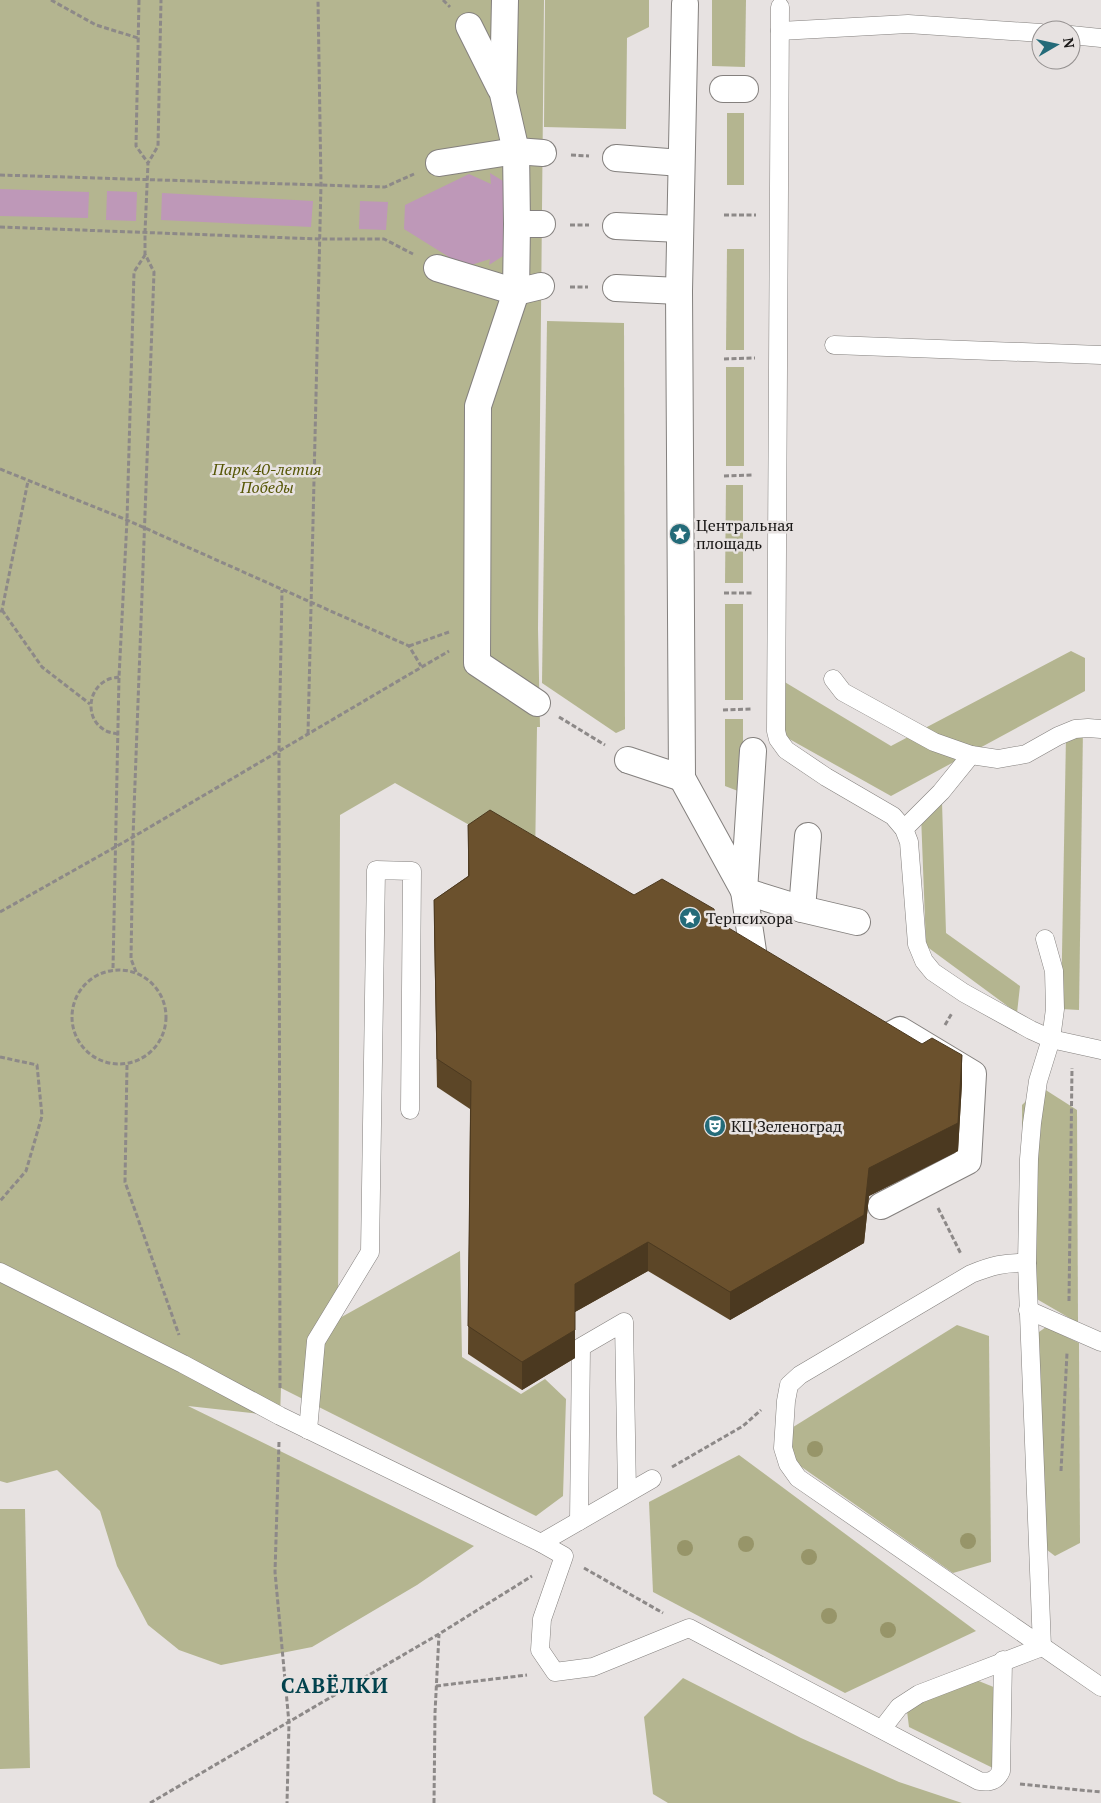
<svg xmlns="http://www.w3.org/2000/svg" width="1101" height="1803" font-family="'PT Serif',serif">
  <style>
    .green { fill: #b4b590 }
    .water { fill: #be98b8 }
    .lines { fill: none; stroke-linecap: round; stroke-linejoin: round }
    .service-casing { stroke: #84807e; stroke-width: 19 }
    .pedestrian-casing { stroke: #84807e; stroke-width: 28 }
    .path { stroke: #8d8988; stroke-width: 3; stroke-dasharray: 5 2.5; stroke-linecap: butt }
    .service { stroke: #fff; stroke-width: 18 }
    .pedestrian { stroke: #fff; stroke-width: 26 }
    .tree { fill: #979569 }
    .wall { fill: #5c4627 }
    .shaded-wall { fill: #4b3920 }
    .building { fill: #6b512d; stroke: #4b3920 }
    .labels { text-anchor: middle; stroke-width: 5; stroke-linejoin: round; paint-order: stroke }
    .park-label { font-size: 16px; font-style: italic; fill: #565606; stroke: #e7e2e1 }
    .poi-label { font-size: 16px; fill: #1a1817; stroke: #e7e2e1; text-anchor: start }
    .district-label { font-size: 21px; font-weight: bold; letter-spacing: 1px; fill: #02424d; stroke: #e7e2e1 }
  </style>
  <rect width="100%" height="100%" fill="#e7e2e1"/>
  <g class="green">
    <polygon points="0,0 544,0 538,629 540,727 537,727 535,862 395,783 340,815 338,1319 460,1251 462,1357 521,1394 545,1379 566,1399 563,1496 536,1516 281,1388 280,1416 188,1406 474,1546 417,1585 312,1647 221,1665 179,1650 148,1625 117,1566 100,1511 57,1470 7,1483 0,1481"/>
    <polygon points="545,0 649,0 649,27 627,38 626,129 544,127"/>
    <polygon points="712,0 746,0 745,67 712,66"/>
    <rect x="727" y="113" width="17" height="72"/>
    <polygon points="727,249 744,249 744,350 726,350"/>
    <polygon points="547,321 624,323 625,729 616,733 542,683"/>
    <rect x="726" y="367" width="18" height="99"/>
    <polygon points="726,485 743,485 743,583 725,583"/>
    <rect x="725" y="604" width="18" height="96"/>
    <polygon points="1071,651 1085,658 1085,691 891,796 775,731 783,681 891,746"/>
    <polygon points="725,719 743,719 743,793 725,786"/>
    <polygon points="1083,728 1079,1010 1061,1009 1066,736"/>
    <polygon points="942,802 946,933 1020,986 1017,1013 926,946 921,815"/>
    <polygon points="1041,1087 1077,1110 1078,1323 1023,1291 1022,1105"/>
    <polygon points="957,1325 989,1336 991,1562 953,1573 793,1461 790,1429"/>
    <polygon points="1046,1327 1079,1343 1080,1543 1055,1556 1034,1540 1025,1342"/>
    <polygon points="739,1455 976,1631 845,1693 653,1592 649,1502"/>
    <polygon points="0,1509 25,1509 30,1768 0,1769"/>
    <polygon points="959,1673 996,1688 997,1770 909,1727 905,1695"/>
    <polygon points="683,1678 801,1738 899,1782 962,1803 668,1803 653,1794 644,1717"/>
  </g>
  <g class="water">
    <polygon points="490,173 503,181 503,198 508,202 507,238 503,242 503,256 489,265 490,259 465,267 404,229 405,205 469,174 491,184"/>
    <polygon points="0,189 89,192 88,218 0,216"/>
    <polygon points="107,191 137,192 136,221 106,220"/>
    <polygon points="162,193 313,201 311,227 161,220"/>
    <polygon points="360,201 388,202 386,230 359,229"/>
  </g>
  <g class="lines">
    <g class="service-casing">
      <g id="service">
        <polyline points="780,7 776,731 778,739 786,750 826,777 893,816 904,829 909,842 917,944 924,961 933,972 964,993 1031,1030 1051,1039 1101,1050"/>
        <polyline points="780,31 908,24 1041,33"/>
        <polyline points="1071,35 1101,38"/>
        <polyline points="834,345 1101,355"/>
        <polyline points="833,679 843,692 903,725 934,742 971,755 998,759 1026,754 1058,736 1075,729 1088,728 1101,729"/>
        <polyline points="904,829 941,792 971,755"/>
        <path d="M 1027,1263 C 1005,1262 991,1266 971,1274 L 800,1375 L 789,1385 L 786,1401 L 783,1448 L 788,1464 L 798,1478 L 1101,1687"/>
        <path d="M 0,1272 L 183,1364 L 280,1416 L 541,1543 L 564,1556 L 542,1619 L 540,1650 L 555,1672 L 593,1667 L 689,1628 L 979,1781 C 990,1783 997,1780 1001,1771 L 1003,1660"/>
        <polyline points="1028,1310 1101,1342"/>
        <polyline points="308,1430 316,1341 370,1252 376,870 412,871 410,1110"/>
        <polyline points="579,1521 581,1347 624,1322 627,1493"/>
        <polyline points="541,1543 652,1479"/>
        <polyline points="1042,1647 1027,1263 1029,1159 1032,1123 1038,1081 1051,1039 1055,1009 1054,971 1045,939"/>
        <polyline points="882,1729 899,1707 919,1694 1042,1647"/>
      </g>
    </g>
    <g class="pedestrian-casing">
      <g id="pedestrian">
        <polyline points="505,0 503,94 516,151 517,224 516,292 478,406 477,663 537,703"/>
        <polyline points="685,4 679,291 682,778 744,891 802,909 857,922"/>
        <polyline points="469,26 500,88"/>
        <polyline points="723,89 745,89"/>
        <polyline points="616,158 681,163"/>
        <polyline points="439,163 516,151 543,153"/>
        <polyline points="517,224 542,224"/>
        <polyline points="616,226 680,229"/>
        <polyline points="437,268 516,292 541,286"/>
        <polyline points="616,288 679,291"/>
        <polyline points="753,751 744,891 757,978"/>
        <polyline points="628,760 682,778"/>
        <polyline points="802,909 808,836"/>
        <polyline points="869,1046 900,1030 973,1074 968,1161 881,1206"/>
      </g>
    </g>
    <g class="path">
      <polyline points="51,0 96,25 138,38"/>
      <polyline points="139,0 136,146 148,163"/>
      <polyline points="443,0 450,7"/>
      <polyline points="571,155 589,156"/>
      <polyline points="0,175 385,187 414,174"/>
      <polyline points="724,215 756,215"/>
      <polyline points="570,225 589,225"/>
      <polyline points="0,227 319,239 384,239 413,254"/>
      <polyline points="570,287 588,287"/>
      <polyline points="724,359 755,358"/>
      <polyline points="0,469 127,520 409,646 421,666"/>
      <polyline points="724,476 754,475"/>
      <polyline points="724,593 753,593"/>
      <polyline points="2,610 42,667 90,704"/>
      <polyline points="0,612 2,610 28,481"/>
      <polyline points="409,646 449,632"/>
      <polyline points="723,710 752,709"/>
      <polyline points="559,717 605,745"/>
      <path d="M 118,734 C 113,733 106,732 103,729 C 85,717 88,689 107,680 C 110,678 115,678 119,677"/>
      <polyline points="308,734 321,184 318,0"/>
      <polyline points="0,912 133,837 449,651"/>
      <polyline points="113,968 119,677 127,520 134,272 145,255"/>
      <circle cx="119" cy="1017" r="47"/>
      <polyline points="136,972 131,959 133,837 154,272 145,254 145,232 148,163 158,146 161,0"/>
      <polyline points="945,1025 952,1013"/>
      <polyline points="0,1057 37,1065 42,1116 26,1171 0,1201"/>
      <polyline points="127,1065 125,1182 179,1335"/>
      <polyline points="938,1208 961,1254"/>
      <polyline points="1069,1301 1072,1068"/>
      <polyline points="280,1388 279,750 282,590"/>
      <polyline points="279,1442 275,1572 289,1723 287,1803"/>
      <polyline points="672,1467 743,1426 761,1410"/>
      <polyline points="1061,1471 1067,1353"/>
      <polyline points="584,1568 663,1613"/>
      <polyline points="436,1686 527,1675"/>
      <polyline points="1020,1784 1101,1792"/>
      <polyline points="150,1803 439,1634 532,1576"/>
      <polyline points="434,1803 435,1713 439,1634"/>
    </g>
    <use href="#service" class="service"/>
    <use href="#pedestrian" class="pedestrian"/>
  </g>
  <g class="tree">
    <circle cx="815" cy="1449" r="8"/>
    <circle cx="968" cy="1541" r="8"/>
    <circle cx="746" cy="1544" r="8"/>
    <circle cx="685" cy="1548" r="8"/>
    <circle cx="809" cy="1557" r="8"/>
    <circle cx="829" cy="1616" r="8"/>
    <circle cx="888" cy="1630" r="8"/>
  </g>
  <polygon class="wall" points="468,825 634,895 717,921 962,1083 958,1151 869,1196 864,1243 730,1320 648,1271 575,1312 575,1358 522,1390 468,1354 470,1109 437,1087 434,928 434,900 468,876"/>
  <g class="shaded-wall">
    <polygon points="962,1055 962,1083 958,1151 869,1196 864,1243 730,1320 730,1292 869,1168"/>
    <polygon points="648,1242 648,1271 575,1312 575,1358 522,1390 522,1362 575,1284"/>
  </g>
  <polygon class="building" points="490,810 634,895 662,879 714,909 717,921 922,1044 932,1038 962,1055 958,1123 869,1168 864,1215 730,1292 648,1242 575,1284 575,1330 522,1362 468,1326 471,1081 437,1059 434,900 469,876 468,825"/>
  <defs>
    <g id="sight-disc" transform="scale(1.125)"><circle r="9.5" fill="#246b79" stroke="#e7e2e1"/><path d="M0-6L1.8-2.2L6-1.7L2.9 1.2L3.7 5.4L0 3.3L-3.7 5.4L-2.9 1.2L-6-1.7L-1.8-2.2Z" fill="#fff"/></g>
    <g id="theatre-disc" transform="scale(1.125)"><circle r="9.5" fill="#246b79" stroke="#e7e2e1"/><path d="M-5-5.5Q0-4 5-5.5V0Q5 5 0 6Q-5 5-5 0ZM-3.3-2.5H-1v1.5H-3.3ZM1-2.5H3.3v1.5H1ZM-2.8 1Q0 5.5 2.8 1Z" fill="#fff"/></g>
  </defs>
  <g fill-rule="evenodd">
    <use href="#sight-disc" x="680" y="534"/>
    <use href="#sight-disc" x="690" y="918"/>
    <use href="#theatre-disc" x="715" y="1126"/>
  </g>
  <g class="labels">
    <g class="park-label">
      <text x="267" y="475">Парк 40-летия<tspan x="267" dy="18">Победы</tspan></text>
    </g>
    <g class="poi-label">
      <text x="696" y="531">Центральная<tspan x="696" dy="18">площадь</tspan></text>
      <text x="706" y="924">Терпсихора</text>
      <text x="731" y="1132">КЦ Зеленоград</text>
    </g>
    <g class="district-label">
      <text x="335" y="1693">САВЁЛКИ</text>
    </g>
  </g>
  <g transform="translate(1056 45) rotate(81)"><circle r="24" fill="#e7e2e1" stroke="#959190"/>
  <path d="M0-4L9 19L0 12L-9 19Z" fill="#246b79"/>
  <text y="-8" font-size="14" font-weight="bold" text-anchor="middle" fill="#1a1817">N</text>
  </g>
</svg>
